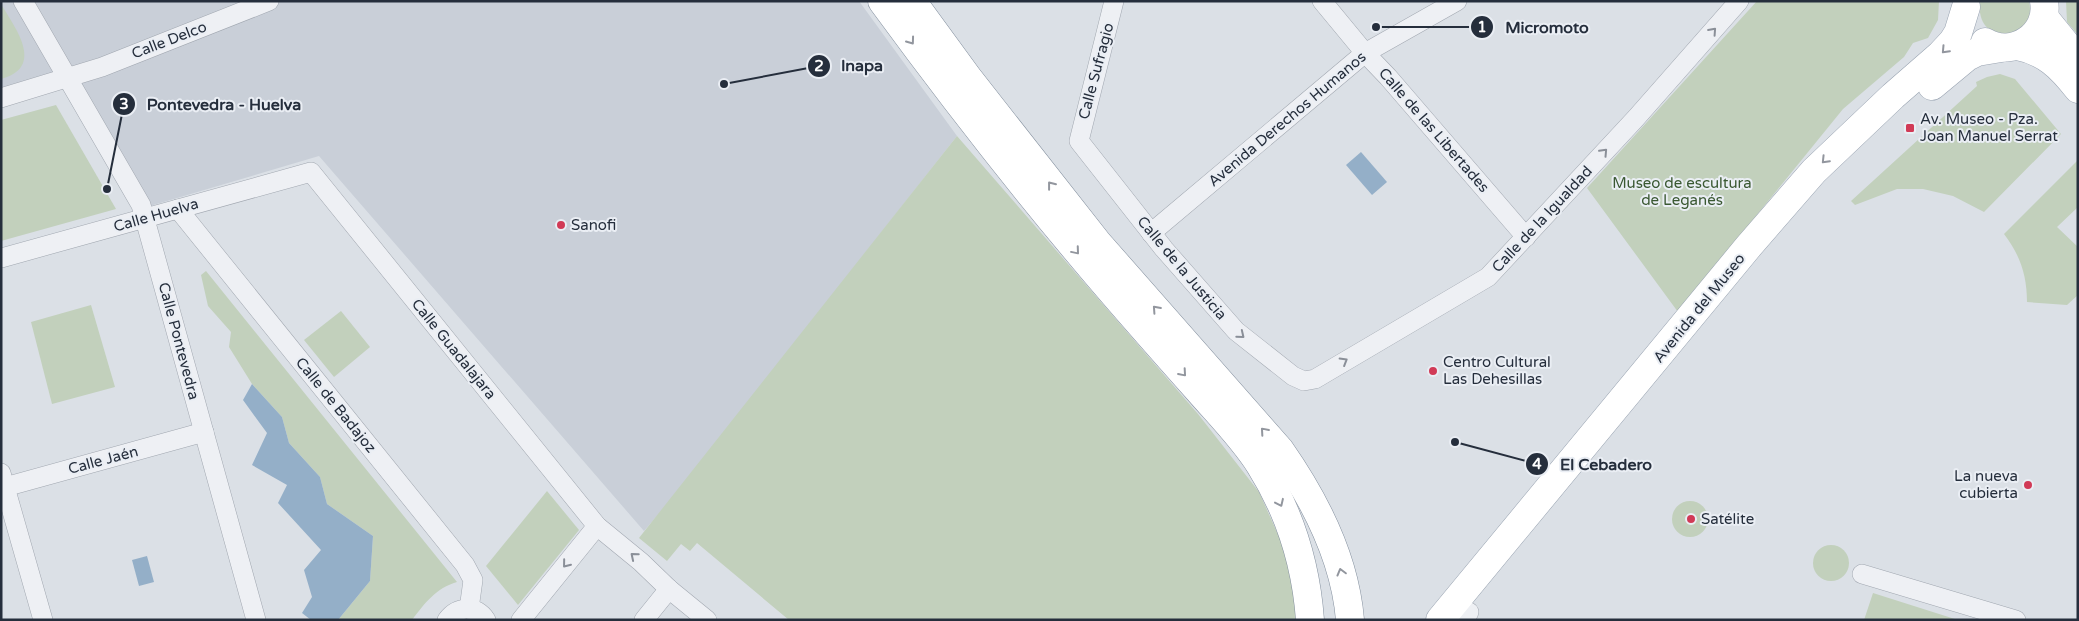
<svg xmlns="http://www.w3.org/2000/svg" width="2079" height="621" font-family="'Varela Round',sans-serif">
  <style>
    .built { fill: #c9cfd8 }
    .green { fill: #c2d0bc }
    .water { fill: #94afc8 }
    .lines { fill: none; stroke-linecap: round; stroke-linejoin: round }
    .minor-casing { stroke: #a1a7b0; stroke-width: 20 }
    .primary-casing { stroke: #9aa4b2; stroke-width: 29 }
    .trunk-casing { stroke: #828e9d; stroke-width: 29 }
    .minor { stroke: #eef0f4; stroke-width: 19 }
    .primary { stroke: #fff; stroke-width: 28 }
    .trunk { stroke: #fff; stroke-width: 28 }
    .oneway { stroke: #8a8f98 }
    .oneway2 { stroke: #92969e }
    .poi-dot { fill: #d13a56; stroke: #eaeef4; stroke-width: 2 }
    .labels { text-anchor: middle; stroke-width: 4; stroke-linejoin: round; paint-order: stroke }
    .street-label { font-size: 15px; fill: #252e3c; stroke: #eaeef4 }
    .poi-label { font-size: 15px; fill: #252e3c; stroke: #eaeef4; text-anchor: start }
    .park-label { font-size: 15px; fill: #3a5832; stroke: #eaeef4 }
    .leader { fill: none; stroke: #252e3c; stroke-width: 2 }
    .callout-dot { fill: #252e3c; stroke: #eaeef4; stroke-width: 2 }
    .mark-label { font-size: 15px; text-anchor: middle; font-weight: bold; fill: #fff }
    .callout-label { font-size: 16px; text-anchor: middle; font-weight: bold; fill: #252e3c; stroke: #eaeef4; stroke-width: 4; stroke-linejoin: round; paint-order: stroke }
  </style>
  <rect width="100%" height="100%" fill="#dbe0e6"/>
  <polygon class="built" points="1,1 859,1 957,136 680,489 644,531 319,156 150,206 65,87 1,104"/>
  <g class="green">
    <polygon points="1757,1 1939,1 1938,20 1928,38 1913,43 1904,57 1843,109 1678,312 1587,188"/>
    <path d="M 1980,1 L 2029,1 C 2039,42 1974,49 1980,1 Z"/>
    <polygon points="2066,1 2078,1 2078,35 2067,22"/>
    <path d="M 1,4 C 15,28 46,67 1,79 Z"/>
    <polygon points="2000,74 2015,79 2061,134 1984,212 1953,196 1923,189 1897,189 1855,205 1851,201 1977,86 1976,82 1987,77"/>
    <polygon points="56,105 116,209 1,241 1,120"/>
    <polygon points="957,136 1198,414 1259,492 1293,568 1299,620 789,620 697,543 690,551 681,544 667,561 639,538"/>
    <path d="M 2078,160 L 2078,207 L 2057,227 L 2078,247 L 2078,295 L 2067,305 L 2027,302 C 2027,275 2020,255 2004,234 Z"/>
    <path d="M 206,271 L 457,582 C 436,588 425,603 412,620 L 338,620 L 370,581 L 373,536 L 327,504 L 320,477 L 289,443 L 282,417 L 252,384 L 229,347 L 231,332 L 208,306 L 201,275 Z"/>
    <polygon points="91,305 115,387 52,404 31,322"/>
    <polygon points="341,311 370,347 334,377 304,340"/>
    <polygon points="547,491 579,530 518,605 486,566"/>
    <circle cx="1690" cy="519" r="18"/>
    <circle cx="1831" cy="563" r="18"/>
    <polygon points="1873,593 1958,620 1864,620"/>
  </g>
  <g class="water">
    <polygon points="1361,152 1387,182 1372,195 1346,165"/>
    <polygon points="252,384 282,417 289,443 320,477 327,504 373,536 370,581 338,620 311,620 302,613 312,597 304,570 321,550 278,503 287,485 252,465 267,433 243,400"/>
    <polygon points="147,556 154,582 139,586 132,560"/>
  </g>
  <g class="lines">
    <g class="minor-casing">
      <g id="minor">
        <polyline points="23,1 141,205 256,620"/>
        <polyline points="1114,1 1079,141 1164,249 1236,331 1293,376 1304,381 1315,379 1488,277 1636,118 1739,1"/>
        <polyline points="1322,1 1365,53 1388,77 1526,237"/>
        <polyline points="1,98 102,67 269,1"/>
        <polyline points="178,209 465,565 473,580 469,609"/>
        <polyline points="1151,233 1365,53 1457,1"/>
        <polyline points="1,258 311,172 597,526 641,562 669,589 707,620"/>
        <polyline points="1,473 43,620"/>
        <polyline points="1,488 204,432"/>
        <polyline points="1862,574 2016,620"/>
        <path d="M 447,620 C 457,606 476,605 486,620"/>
        <polyline points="521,620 597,526"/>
        <polyline points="644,620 669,589"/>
        <polyline points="1465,620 1469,612"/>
      </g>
    </g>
    <g class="primary-casing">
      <g id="primary">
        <polyline points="2044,17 2078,59"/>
        <path d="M 1985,42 C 2013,59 2050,34 2044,1"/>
        <path d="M 2017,46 C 2045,51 2061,67 2078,89"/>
        <polyline points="1932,86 1967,57 1977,52 2001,48"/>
        <polyline points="1440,620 1748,247 1814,171 1893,96 1940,55 1953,41 1958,33 1966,7"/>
      </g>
    </g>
    <g class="trunk-casing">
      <g id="trunk">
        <path d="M 882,1 C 945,87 1010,171 1078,252 C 1117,299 1158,345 1199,391 C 1219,414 1243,438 1260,465 C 1289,511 1306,565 1310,620"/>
        <path d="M 912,1 L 969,79 L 1097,242 L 1280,450 C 1315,500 1345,558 1350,620"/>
      </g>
    </g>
    <use href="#minor" class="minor"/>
    <use href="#primary" class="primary"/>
    <use href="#trunk" class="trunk"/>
  </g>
  <defs><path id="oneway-chevron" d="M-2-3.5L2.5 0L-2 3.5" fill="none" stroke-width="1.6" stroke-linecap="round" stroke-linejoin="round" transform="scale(1.25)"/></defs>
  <g class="oneway">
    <use href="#oneway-chevron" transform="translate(1713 31) rotate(-48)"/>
    <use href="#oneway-chevron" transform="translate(1604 152) rotate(-47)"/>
    <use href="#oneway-chevron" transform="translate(1241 335) rotate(39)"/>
    <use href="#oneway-chevron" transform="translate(1344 361) rotate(-31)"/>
    <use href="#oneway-chevron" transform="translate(634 556) rotate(-140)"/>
    <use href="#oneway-chevron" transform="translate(566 564) rotate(129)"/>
  </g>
  <g class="oneway2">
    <use href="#oneway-chevron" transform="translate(911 41) rotate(54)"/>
    <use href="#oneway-chevron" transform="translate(1945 50) rotate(133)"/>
    <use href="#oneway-chevron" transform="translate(1825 160) rotate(134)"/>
    <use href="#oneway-chevron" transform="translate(1051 185) rotate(-128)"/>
    <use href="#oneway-chevron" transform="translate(1076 251) rotate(50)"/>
    <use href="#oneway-chevron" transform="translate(1156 309) rotate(-132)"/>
    <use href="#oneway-chevron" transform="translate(1183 373) rotate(49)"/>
    <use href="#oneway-chevron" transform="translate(1264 431) rotate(-131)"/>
    <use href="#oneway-chevron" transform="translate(1280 503) rotate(65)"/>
    <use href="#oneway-chevron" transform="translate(1341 572) rotate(-105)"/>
  </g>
  <g class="poi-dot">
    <rect x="1905" y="123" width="10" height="10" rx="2.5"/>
    <circle cx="561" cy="225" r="5"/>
    <circle cx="1433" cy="371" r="5"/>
    <circle cx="2028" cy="485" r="5"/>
    <circle cx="1691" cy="519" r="5"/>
  </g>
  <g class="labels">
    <g class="street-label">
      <text transform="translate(169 40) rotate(-21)" y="5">Calle Delco</text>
      <text transform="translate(1096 71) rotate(-75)" y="5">Calle Sufragio</text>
      <text transform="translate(1287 119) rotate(-40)" y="5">Avenida Derechos Humanos</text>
      <text transform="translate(1434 130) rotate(49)" y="5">Calle de las Libertades</text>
      <text transform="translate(156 215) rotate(-16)" y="5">Calle Huelva</text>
      <text transform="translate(1542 219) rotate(-47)" y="5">Calle de la Igualdad</text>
      <text transform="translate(1182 268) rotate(50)" y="5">Calle de la Justicia</text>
      <text transform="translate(1699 308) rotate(-51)" y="5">Avenida del Museo</text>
      <text transform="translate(179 341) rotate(75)" y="5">Calle Pontevedra</text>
      <text transform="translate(454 349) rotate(51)" y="5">Calle Guadalajara</text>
      <text transform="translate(336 405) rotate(51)" y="5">Calle de Badajoz</text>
      <text transform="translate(103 460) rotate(-15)" y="5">Calle Jaén</text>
    </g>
    <g class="poi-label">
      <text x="1920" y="124">Av. Museo - Pza.<tspan x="1920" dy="17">Joan Manuel Serrat</tspan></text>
      <text x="571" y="230">Sanofi</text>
      <text x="1443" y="367">Centro Cultural<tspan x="1443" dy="17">Las Dehesillas</tspan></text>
      <text x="2018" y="481" text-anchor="end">La nueva<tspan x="2018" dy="17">cubierta</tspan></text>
      <text x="1701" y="524">Satélite</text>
    </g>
    <g class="park-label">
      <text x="1682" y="188">Museo de escultura<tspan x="1682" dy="17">de Leganés</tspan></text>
    </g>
  </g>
  <path class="leader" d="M1376 27L1482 27M724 84L819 66M107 189L124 104M1455 442L1537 464"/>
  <g class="callout-dot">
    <circle cx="1376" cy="27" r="5"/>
    <circle cx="724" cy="84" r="5"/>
    <circle cx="107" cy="189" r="5"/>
    <circle cx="1455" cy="442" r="5"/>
    <circle cx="1482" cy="27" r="12"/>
    <circle cx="819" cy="66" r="12"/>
    <circle cx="124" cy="104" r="12"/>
    <circle cx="1537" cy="464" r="12"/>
  </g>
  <g class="mark-label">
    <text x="1482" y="32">1</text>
    <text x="819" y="71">2</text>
    <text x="124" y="109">3</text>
    <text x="1537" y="469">4</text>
  </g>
  <g class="callout-label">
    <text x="1547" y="33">Micromoto</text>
    <text x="862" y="71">Inapa</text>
    <text x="224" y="110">Pontevedra - Huelva</text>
    <text x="1606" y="470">El Cebadero</text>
  </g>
  <rect width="2079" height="621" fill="none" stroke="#252e3c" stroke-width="5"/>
</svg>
